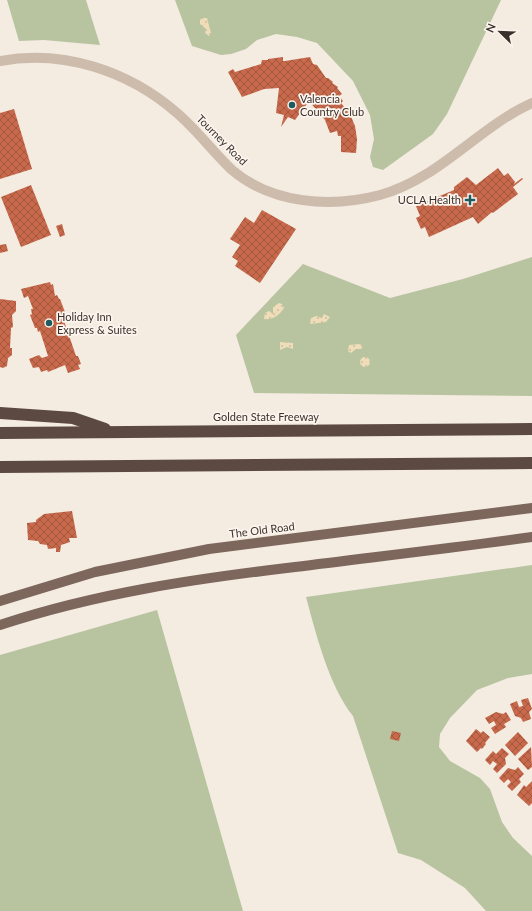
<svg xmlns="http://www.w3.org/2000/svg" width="532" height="911" font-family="Lato,sans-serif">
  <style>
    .green { fill: #b8c4a0 }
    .sand { fill: url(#sand-dots) }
    .building { fill: url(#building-cross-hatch) }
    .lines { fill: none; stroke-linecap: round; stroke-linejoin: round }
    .minor { stroke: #cdbbac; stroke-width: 10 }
    .major { stroke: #7d675c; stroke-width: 10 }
    .highway { stroke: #5c4a42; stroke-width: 12 }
    .poi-dot { fill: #1f5a5e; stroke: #fbf5ee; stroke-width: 1.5 }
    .labels { text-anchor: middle; stroke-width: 3.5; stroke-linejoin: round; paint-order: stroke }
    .poi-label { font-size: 11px; fill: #3b302b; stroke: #fbf5ee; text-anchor: start }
    .street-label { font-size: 11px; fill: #3b302b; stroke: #fbf5ee }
  </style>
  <defs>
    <pattern id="sand-dots" width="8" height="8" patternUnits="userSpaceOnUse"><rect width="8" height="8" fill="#efdcb8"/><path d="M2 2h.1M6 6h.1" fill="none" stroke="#cebd9e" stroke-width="1.8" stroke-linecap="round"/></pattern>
    <pattern id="building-cross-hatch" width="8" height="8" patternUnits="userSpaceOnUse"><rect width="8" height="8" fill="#c8694b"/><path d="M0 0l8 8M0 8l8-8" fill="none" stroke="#a4573f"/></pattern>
  </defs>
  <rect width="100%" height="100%" fill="#f4ebe1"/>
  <g class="green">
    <polygon points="7,0 86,0 100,45 44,40 19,41"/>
    <polygon points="175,0 501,0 447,114 433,134 383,170 373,167 370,157 374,139 370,115 353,81 317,43 297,37 276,34 257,40 246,49 231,54 221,55 192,46"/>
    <polygon points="532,257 532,396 254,393 236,335 303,264 390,298 463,279"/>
    <path d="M 532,565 L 532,674 L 508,678 L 477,690 L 450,718 L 440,734 L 439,747 L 450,761 L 480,778 L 490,789 L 502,822 L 513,838 L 532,856 L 532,911 L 486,911 L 465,888 L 421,860 L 398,853 L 353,716 C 329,686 316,634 306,597 Z"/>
    <polygon points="157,610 243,911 0,911 0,655"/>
  </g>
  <g class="sand">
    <polygon points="202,18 207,18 211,33 209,36 205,33 206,29 200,24 200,20"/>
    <path d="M 279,303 L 282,304 L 284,308 C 279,316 272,320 264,319 L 265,313 L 269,311 L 273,314 L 273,307 Z"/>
    <polygon points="324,314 330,317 326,322 310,324 311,318 316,316 322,318"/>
    <polygon points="280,342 293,343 293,349 287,347 280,350"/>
    <polygon points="359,344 363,346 361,349 356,349 351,353 348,351 349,345"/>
    <circle cx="365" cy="362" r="5"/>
  </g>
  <g class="building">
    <polygon points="283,57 283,61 285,61 310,57 313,64 317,65 326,78 328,78 333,82 332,83 338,87 337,88 342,94 339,96 343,101 341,103 345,108 347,107 355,126 357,139 356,153 341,152 341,136 338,136 337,131 330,133 325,120 309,101 295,120 288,117 281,127 284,115 276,113 279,88 264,89 242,97 228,72 233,69 235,72 261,64 262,60 268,60 268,59"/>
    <polygon points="14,109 32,169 0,179 0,113"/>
    <polygon points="498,168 504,176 508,173 515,182 514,184 522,178 523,179 513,187 518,194 493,213 492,212 478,224 473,217 429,237 425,227 421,229 416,218 420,216 416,206 454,190 454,187 467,177 476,185"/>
    <polygon points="31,185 51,235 21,247 1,197"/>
    <polygon points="262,210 296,229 260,283 235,266 238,261 232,257 240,245 230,239 245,217 254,223"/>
    <polygon points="62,224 65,235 60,237 56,226"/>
    <polygon points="6,244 8,251 0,253 0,245"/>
    <polygon points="50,282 51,285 53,284 55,296 57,295 59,299 60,299 65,312 63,313 65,317 63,318 76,356 78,356 81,364 78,365 80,369 68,373 65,365 48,372 47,370 41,372 39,367 33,368 29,359 39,355 42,358 48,356 40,331 38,332 37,328 35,328 30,315 32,314 31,309 33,309 28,296 24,298 21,289"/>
    <polygon points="0,299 16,301 16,311 12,315 13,327 11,328 10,348 12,348 12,355 8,358 7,366 3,368 0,367"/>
    <polygon points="72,511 77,538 69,538 70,542 61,545 60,552 56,552 56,548 48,549 47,545 40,544 38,541 28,540 27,523 36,522 36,520 44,514"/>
    <polygon points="528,698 532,709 529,712 531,719 523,722 521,718 515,716 510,704 517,701 519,707 523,706 521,700"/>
    <polygon points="496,712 503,714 506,712 511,720 504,724 506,727 495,734 491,728 496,725 494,721 489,724 485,718"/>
    <polygon points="476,729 481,733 483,731 490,737 485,743 486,744 482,749 481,748 477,752 466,741"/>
    <polygon points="392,731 401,733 399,741 390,739"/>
    <polygon points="518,732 528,743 515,756 505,745"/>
    <polygon points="531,747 532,767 528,770 518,759"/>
    <polygon points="502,748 509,754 505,758 506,764 497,773 493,769 497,764 493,761 490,765 485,760 493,751 496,754"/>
    <polygon points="518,767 524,774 519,779 521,782 512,791 507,786 511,782 508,779 504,783 499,778 508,768 515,770"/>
    <polygon points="532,781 532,803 529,806 517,795 524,785 526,787"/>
  </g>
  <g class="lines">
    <path class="minor" d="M 0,61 C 63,49 129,71 177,113 C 197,130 213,152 232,170 C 272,204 331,208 380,195 C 439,179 477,128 532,103"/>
    <g class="major">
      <polyline points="0,601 95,572 209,549 532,508"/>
      <path d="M 0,625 C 97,593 194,579 295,567 C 374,557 453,548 532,537"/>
    </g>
    <g class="highway">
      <polyline points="0,413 73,418 105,429"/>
      <polyline points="0,433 532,429"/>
      <polyline points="0,467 532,463"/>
    </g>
  </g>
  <g class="poi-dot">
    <circle cx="292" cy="105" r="4"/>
    <path d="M468 194h4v4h4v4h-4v4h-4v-4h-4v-4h4z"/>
    <circle cx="49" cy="323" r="4"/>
  </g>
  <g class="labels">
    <g class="poi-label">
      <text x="300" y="103">Valencia<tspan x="300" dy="13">Country Club</tspan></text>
      <text x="461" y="204" text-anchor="end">UCLA Health</text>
      <text x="57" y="321">Holiday Inn<tspan x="57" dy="13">Express &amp; Suites</tspan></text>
    </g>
    <g class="street-label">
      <text transform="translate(222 140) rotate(45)" y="4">Tourney Road</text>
      <text x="266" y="421">Golden State Freeway</text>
      <text transform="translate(262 530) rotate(-7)" y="4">The Old Road</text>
    </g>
  </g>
  <g transform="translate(500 32) rotate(293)" stroke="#fbf5ee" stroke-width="3" paint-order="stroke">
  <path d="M0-3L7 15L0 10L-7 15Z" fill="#3b302b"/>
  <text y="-6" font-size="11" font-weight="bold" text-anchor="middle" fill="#3b302b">N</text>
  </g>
</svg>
